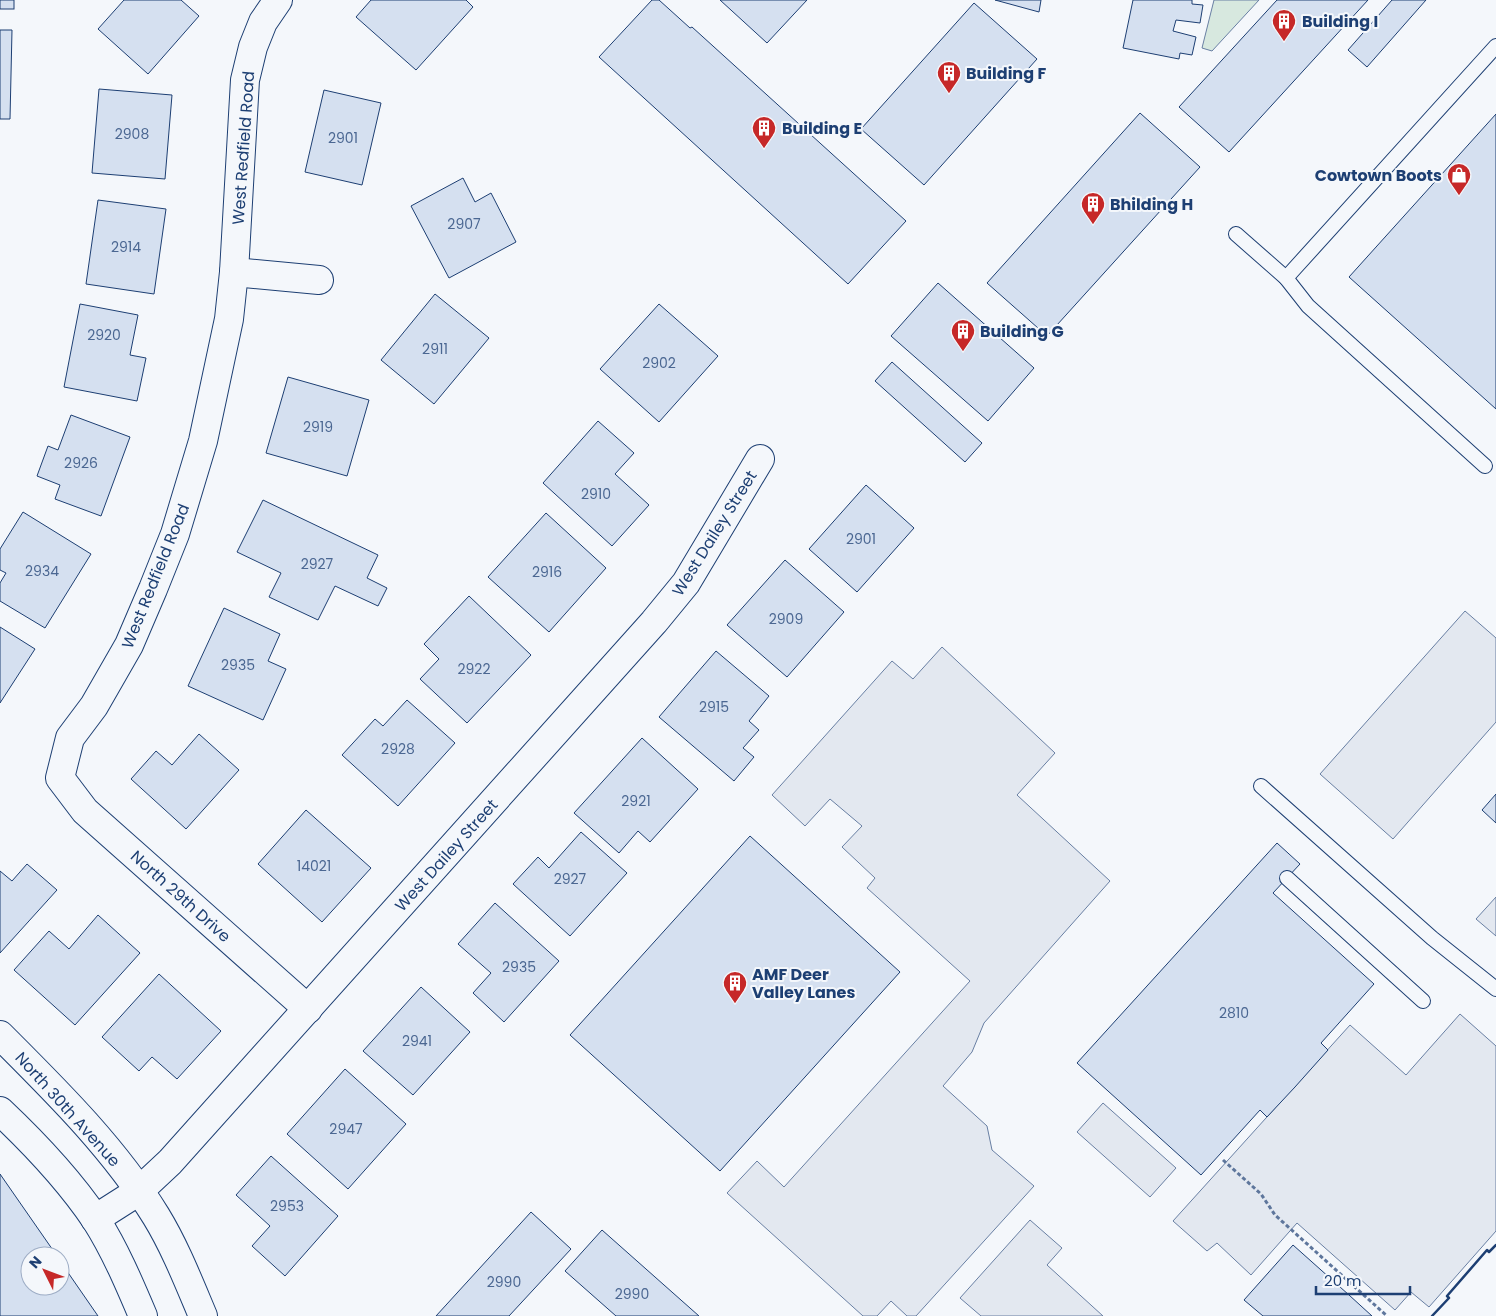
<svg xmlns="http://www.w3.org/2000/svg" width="1496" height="1316" font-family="Poppins,sans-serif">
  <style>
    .green { fill: #d7e8df; stroke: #687fa3 }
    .parking { fill: #e3e8f0; stroke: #687fa3 }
    .building { fill: #d5e0f0; stroke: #1d3f73 }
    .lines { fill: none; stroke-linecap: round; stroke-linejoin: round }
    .service-casing { stroke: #1d3f73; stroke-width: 16 }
    .minor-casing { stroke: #1d3f73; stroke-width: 30 }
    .path { stroke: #5e769c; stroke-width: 3; stroke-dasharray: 4 2.5; stroke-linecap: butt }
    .service { stroke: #f4f7fb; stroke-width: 14 }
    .minor { stroke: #f4f7fb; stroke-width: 28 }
    .wall { stroke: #1d3f73; stroke-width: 2.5 }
    .labels { text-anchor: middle; stroke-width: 4; stroke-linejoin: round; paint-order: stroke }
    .number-label { font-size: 14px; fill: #4b6792 }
    .poi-label { font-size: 16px; font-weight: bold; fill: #1d3f73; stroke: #f4f7fb; text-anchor: start }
    .street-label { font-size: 16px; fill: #1d3f73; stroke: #f4f7fb }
  </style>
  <rect width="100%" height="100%" fill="#f4f7fb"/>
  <polygon class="green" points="1214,0 1259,0 1212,51 1202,48"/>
  <g class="parking">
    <polygon points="1465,611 1496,638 1496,722 1393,839 1320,774"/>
    <polygon points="942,647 1055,753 1017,795 1110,881 984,1023 972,1052 943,1086 987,1126 992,1150 1034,1186 916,1316 907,1316 891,1301 877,1316 863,1316 727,1193 757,1161 784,1187 970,981 867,888 875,878 842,847 862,826 830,799 805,826 772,795 892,661 913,679"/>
    <polygon points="1496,897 1496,936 1476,919"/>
    <polygon points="1460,1014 1496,1046 1496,1231 1429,1307 1411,1292 1395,1310 1297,1223 1251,1275 1217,1243 1207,1251 1173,1221 1350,1025 1406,1075"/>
    <polygon points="1103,1103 1176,1168 1150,1197 1077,1132"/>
    <polygon points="1030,1220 1062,1248 1047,1265 1103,1316 981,1316 960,1298"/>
  </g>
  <g class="building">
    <rect x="0" y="0" width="14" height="9"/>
    <polygon points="124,0 181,0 199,16 148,74 98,29"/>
    <polygon points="371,0 466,0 473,7 416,70 356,17"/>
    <polygon points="652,0 659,0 690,28 692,27 906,221 848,284 599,57"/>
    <polygon points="720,0 807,0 767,43"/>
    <polygon points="995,0 1041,0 1039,12"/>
    <polygon points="1133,0 1192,0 1192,4 1203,5 1200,23 1176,20 1173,31 1196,37 1192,55 1180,53 1179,59 1123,48"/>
    <polygon points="1277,0 1368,0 1229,152 1179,107"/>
    <polygon points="1392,0 1426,0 1367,67 1348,50"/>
    <polygon points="974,3 1037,59 924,185 861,129"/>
    <polygon points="0,30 12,30 10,119 0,119"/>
    <polygon points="99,89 172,95 165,179 92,173"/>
    <polygon points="324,90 381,103 362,185 305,172"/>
    <polygon points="1140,113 1200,167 1047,336 987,283"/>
    <polygon points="1496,114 1496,409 1349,277"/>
    <polygon points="463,178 475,202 491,193 516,242 449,278 411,206"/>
    <polygon points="98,200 166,209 154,294 86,284"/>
    <polygon points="938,283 1034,368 988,421 891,336"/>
    <polygon points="435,294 489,338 434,404 381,360"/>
    <polygon points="80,304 138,315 130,355 146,358 137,401 64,387"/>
    <polygon points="659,304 718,356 659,422 600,369"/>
    <polygon points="892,362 982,443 965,462 875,381"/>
    <polygon points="288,377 369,400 347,476 266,453"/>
    <polygon points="71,415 130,437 101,516 55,499 60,485 37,476 48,446 58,450"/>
    <polygon points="598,421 634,453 615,474 649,505 612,546 543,483"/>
    <polygon points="866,485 914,528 857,592 809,549"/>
    <polygon points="263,500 378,555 367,578 387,588 378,606 335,586 318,620 269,597 281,573 237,552"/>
    <polygon points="23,512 91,554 45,628 0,601 0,583 6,573 0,570 0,549"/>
    <polygon points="546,513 606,568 549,632 488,577"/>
    <polygon points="785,560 844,612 787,677 727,625"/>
    <polygon points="469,596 531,655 467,723 420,679 439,659 424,644"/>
    <polygon points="224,608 280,634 268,661 286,669 263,720 188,686"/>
    <polygon points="0,627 35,649 0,703"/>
    <polygon points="716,651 769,696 749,721 759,730 743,748 754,757 734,781 659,717"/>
    <polygon points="407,700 455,743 398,806 342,755 375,719 383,726"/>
    <polygon points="199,734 239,770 186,829 131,779 156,751 172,765"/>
    <polygon points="642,738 698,789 650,842 638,831 619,853 574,813"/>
    <polygon points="1496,794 1496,823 1482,810"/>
    <polygon points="306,810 371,868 322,922 258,864"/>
    <polygon points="581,832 627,873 570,936 513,884 538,857 549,868"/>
    <polygon points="750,836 900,972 720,1171 570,1035"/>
    <polygon points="1277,843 1300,864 1273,893 1374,984 1321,1043 1328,1050 1295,1087 1267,1117 1260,1110 1201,1175 1077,1063"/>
    <polygon points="27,864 57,890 0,953 0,871 12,881"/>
    <polygon points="495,903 559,961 504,1022 473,993 491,973 458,944"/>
    <polygon points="98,915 140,953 75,1025 14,970 49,931 69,949"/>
    <polygon points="159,974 221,1031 177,1079 152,1057 139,1071 102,1037"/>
    <polygon points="421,987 470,1032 413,1095 363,1051"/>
    <polygon points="345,1069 406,1124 348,1189 287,1134"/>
    <polygon points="271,1156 338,1216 285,1276 252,1246 270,1226 236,1195"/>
    <polygon points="0,1174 57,1256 30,1256 30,1286 60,1286 60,1261 98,1316 0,1316"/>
    <polygon points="531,1212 571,1249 509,1316 436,1316"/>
    <polygon points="602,1230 699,1316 616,1316 565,1271"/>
    <polygon points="1293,1245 1349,1295 1372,1316 1263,1316 1244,1300"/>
  </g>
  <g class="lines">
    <g class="service-casing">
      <g id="service">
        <polyline points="1236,234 1286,278 1308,306 1485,466"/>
        <polyline points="1286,278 1496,46"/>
        <polyline points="1261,786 1432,938 1496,989"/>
        <polyline points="1287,878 1423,1001"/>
      </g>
    </g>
    <g class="minor-casing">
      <g id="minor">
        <polyline points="278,0 263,22 253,47 245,80 234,272 229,319 203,441 175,534 153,589 129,645 94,706 70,738 60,778 85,811 308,1009"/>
        <polyline points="234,272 319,280"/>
        <path d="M 0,1035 C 56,1091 114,1148 156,1216 C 175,1247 189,1283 203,1316"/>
        <path d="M 0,1111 C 35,1144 69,1180 96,1220 C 115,1250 129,1283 143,1316"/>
        <polyline points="95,1219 139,1191 170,1162 654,622 686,583 760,459"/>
      </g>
    </g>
    <polyline class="path" points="1223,1160 1261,1194 1275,1215 1387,1316"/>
    <use href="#service" class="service"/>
    <use href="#minor" class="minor"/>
    <polyline class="wall" points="1432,1316 1449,1298 1447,1296 1487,1250 1489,1252 1496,1245"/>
  </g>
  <defs>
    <g id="building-pin" transform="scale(1.25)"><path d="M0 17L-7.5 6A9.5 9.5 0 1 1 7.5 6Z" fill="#c62828" stroke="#f4f7fb"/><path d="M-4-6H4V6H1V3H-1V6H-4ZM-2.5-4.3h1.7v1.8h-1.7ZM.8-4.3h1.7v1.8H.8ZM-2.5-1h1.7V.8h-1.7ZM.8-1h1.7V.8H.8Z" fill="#fff"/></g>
    <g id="shop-pin" transform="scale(1.25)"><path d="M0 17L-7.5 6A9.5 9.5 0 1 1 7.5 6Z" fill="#c62828" stroke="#f4f7fb"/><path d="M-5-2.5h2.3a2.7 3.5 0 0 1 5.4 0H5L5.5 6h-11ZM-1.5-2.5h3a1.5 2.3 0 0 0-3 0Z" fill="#fff"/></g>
  </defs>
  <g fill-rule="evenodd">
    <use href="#building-pin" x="1284" y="21"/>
    <use href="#building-pin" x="949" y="73"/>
    <use href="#building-pin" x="764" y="128"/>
    <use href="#shop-pin" x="1459" y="175"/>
    <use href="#building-pin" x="1093" y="204"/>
    <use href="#building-pin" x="963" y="331"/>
    <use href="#building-pin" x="735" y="983"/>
  </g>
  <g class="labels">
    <g class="number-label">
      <text x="132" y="139">2908</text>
      <text x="343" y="143">2901</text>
      <text x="464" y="229">2907</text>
      <text x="126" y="252">2914</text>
      <text x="104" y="340">2920</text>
      <text x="435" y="354">2911</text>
      <text x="659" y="368">2902</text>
      <text x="318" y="432">2919</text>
      <text x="81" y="468">2926</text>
      <text x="596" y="499">2910</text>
      <text x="861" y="544">2901</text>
      <text x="317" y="569">2927</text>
      <text x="42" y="576">2934</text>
      <text x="547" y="577">2916</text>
      <text x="786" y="624">2909</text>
      <text x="238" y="670">2935</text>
      <text x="474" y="674">2922</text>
      <text x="714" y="712">2915</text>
      <text x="398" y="754">2928</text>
      <text x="636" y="806">2921</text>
      <text x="314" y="871">14021</text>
      <text x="570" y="884">2927</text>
      <text x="519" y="972">2935</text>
      <text x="1234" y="1018">2810</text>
      <text x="417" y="1046">2941</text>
      <text x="346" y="1134">2947</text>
      <text x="287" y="1211">2953</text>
      <text x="504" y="1287">2990</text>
      <text x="632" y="1299">2990</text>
    </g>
    <g class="poi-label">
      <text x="1302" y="27">Building I</text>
      <text x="966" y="79">Building F</text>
      <text x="782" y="134">Building E</text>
      <text x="1442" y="181" text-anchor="end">Cowtown Boots</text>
      <text x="1110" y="210">Bhilding H</text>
      <text x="980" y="337">Building G</text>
      <text x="752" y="980">AMF Deer<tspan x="752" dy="18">Valley Lanes</tspan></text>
    </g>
    <g class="street-label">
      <text transform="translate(243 148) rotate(-86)" y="6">West Redfield Road</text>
      <text transform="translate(714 533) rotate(-58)" y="6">West Dailey Street</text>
      <text transform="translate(155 576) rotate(-68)" y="6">West Redfield Road</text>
      <text transform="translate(446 855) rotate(-48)" y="6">West Dailey Street</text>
      <text transform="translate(181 896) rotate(42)" y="6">North 29th Drive</text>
      <text transform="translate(68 1109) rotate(48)" y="6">North 30th Avenue</text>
    </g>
  </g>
  <g transform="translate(45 1271) rotate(312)"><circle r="24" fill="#f4f7fb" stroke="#9eadc5"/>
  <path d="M0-4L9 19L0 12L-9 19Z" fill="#c62828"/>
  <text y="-8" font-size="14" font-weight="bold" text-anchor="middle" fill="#1d3f73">N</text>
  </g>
  <path d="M1316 1286v8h94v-8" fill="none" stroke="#1d3f73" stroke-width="2.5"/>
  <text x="1324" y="1286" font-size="15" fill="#1d3f73" stroke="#f4f7fb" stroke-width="4" paint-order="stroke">20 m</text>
</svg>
